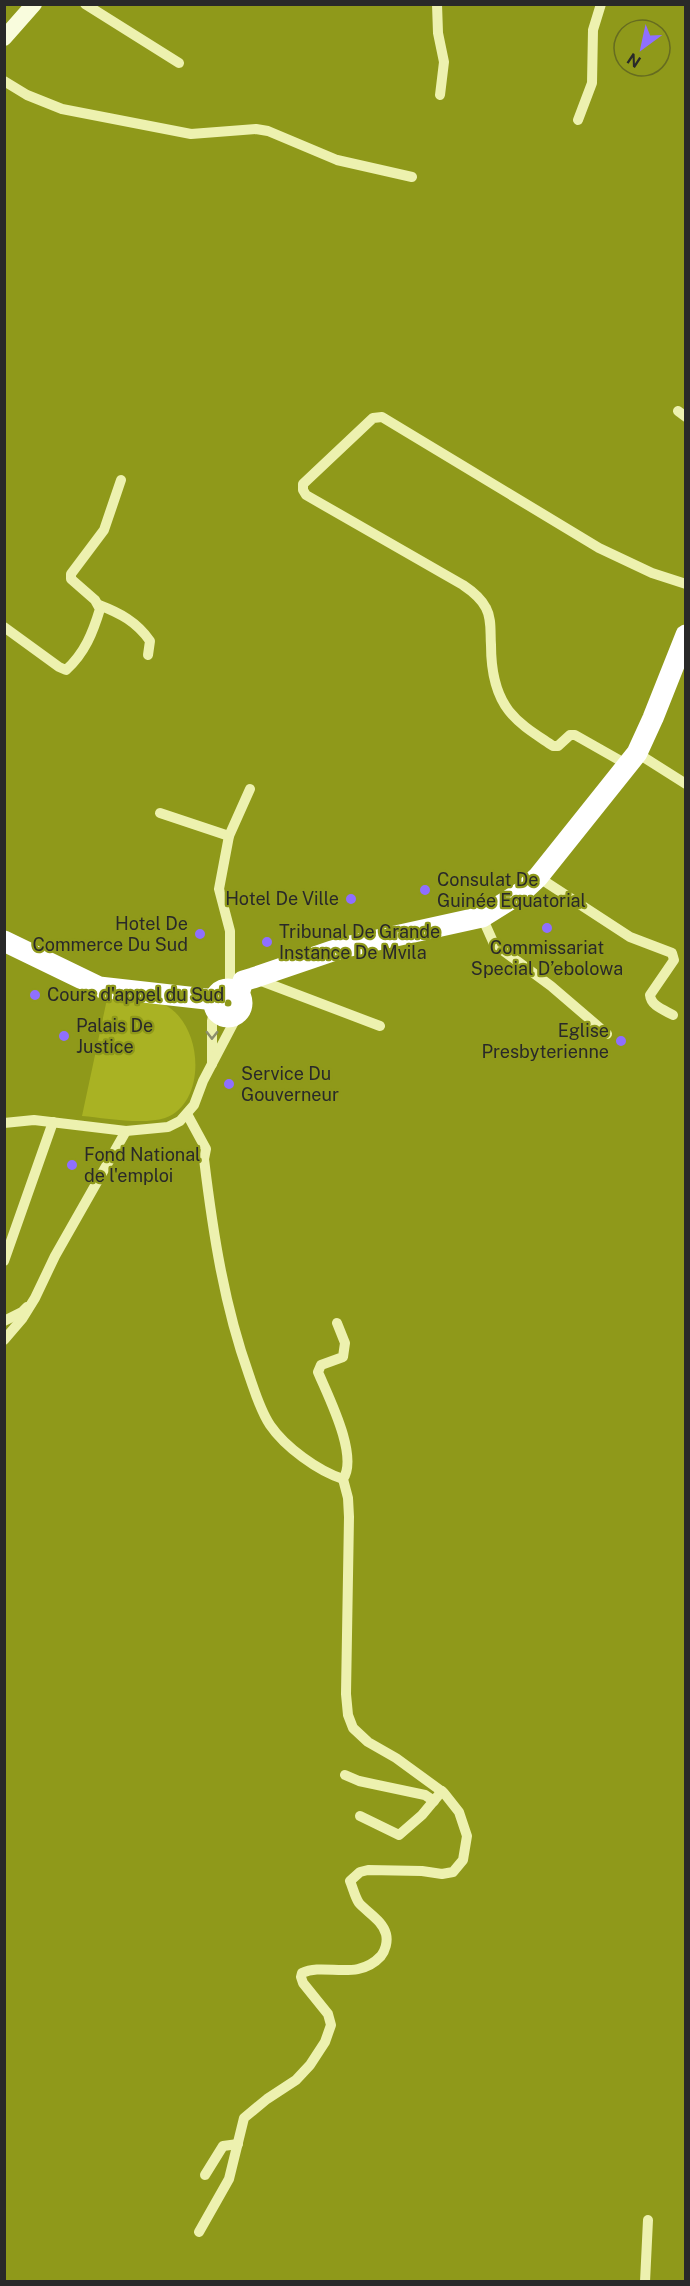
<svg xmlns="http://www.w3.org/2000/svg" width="690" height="2286" font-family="'Public Sans',sans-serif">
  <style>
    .green { fill: #a9b223 }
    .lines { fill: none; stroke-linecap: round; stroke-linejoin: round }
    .street { stroke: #edf1af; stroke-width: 10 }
    .secondary { stroke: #f9fcdd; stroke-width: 16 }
    .highway { stroke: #fff; stroke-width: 21 }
    .oneway { stroke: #8b8d6c }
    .poi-dot { fill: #8f6fff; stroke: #8f991a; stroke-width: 2 }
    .labels { text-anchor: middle; stroke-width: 4.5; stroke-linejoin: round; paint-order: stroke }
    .poi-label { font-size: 18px; fill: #292929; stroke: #8f991a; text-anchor: start }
  </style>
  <rect width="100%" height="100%" fill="#8f991a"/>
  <path class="green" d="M 107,999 C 123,999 143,997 158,1002 C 204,1017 209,1103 165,1118 C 143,1125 104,1118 82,1116 Z"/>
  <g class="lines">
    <g class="street">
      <polyline points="85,4 179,63"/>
      <polyline points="437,4 438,33 444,62 440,95"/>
      <polyline points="4,81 27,95 62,109 191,134 256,129 268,131 337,160 412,177"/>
      <polyline points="578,120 592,83 593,30 601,4"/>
      <polyline points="678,411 686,417"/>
      <path d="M 99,605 C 120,613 137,622 150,641 L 148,655"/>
      <path d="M 4,627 L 59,667 L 66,670 C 85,653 93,632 100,609 L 95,600 L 71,579 L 71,574 L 104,530 L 121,480"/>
      <polyline points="637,753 686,784"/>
      <path d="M 628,765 L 575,735 L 570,735 L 558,746 L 553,746 C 537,735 521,726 509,711 C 495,693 491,667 491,645 C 490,632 492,619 486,608 C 481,598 472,591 463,585 L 306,495 L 303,490 L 303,484 L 373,418 L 382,417 L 599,548 L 652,573 L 686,584"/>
      <polyline points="160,813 229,836"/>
      <path d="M 538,877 L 630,937 L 672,953 L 674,960 L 650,995 C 651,1006 664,1010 673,1015"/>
      <polyline points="482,917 494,944 551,986 607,1034"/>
      <polyline points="256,979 380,1026"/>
      <polyline points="230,990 230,931 219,889 229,836 250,789"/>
      <polyline points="212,1064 212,1021 215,1006"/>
      <path d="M 187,1114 L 206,1149 L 204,1159 C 213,1233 224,1305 249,1375 C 255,1392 260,1410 270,1425 C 285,1447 318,1471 343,1479"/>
      <polyline points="4,1123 34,1120 126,1131 168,1127 180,1121 194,1105 203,1081 235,1020 237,1014"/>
      <polyline points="4,1261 53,1122"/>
      <polyline points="4,1321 22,1312 27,1307"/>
      <polyline points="4,1340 22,1319 35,1298 55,1256 126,1131"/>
      <polyline points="345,1775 359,1781 425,1795 434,1801"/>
      <polyline points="360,1816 399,1835 422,1815 442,1791"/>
      <polyline points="205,2175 223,2146 238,2144"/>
      <path d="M 199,2232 L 229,2179 L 244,2118 L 267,2099 L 296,2080 L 310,2065 L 325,2042 L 331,2025 L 328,2014 L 303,1983 L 301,1977 L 302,1973 C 325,1962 357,1982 381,1956 C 385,1951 388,1942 386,1934 C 383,1921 368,1913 359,1903 C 355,1897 353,1888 350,1881 L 360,1872 L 368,1870 L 422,1871 L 442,1874 L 453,1872 L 463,1860 L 467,1836 L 459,1812 L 444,1793 L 396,1758 L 368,1742 L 353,1728 L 348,1715 L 346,1694 L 349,1517 L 348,1498 L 343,1479 C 359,1456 328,1396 318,1372 L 321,1365 L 343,1357 L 345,1343 L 337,1323"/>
      <polyline points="645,2282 648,2220"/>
    </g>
    <polyline class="secondary" points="4,38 34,4"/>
    <g class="highway">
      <polyline points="4,941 99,987 215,1000"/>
      <circle cx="228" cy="1003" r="14"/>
      <polyline points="239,994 243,981 253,978 341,948 482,917 522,892 538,877 637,753 653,718 686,635"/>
    </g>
  </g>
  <defs><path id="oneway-chevron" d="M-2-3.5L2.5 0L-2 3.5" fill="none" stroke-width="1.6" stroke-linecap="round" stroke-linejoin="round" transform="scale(1.5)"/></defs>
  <use class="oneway" href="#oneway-chevron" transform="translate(212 1035) rotate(91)"/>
  <g class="poi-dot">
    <circle cx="425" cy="890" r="6"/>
    <circle cx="351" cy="899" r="6"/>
    <circle cx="547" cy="928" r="6"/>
    <circle cx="200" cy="934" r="6"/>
    <circle cx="267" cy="942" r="6"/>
    <circle cx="35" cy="995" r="6"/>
    <circle cx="64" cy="1036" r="6"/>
    <circle cx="621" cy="1041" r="6"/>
    <circle cx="229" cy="1084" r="6"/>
    <circle cx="72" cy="1165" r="6"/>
  </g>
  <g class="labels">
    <g class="poi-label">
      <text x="437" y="886">Consulat De<tspan x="437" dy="21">Guinée Equatorial</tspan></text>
      <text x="339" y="905" text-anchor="end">Hotel De Ville</text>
      <text x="188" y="930" text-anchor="end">Hotel De<tspan x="188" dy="21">Commerce Du Sud</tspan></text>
      <text x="279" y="938">Tribunal De Grande<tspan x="279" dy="21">Instance De Mvila</tspan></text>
      <text x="547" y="954" text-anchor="middle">Commissariat<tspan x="547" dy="21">Special D’ebolowa</tspan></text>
      <text x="47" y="1001">Cours d'appel du Sud</text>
      <text x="76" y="1032">Palais De<tspan x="76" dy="21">Justice</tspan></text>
      <text x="609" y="1037" text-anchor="end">Eglise<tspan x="609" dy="21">Presbyterienne</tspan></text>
      <text x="241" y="1080">Service Du<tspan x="241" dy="21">Gouverneur</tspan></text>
      <text x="84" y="1161">Fond National<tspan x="84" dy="21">de l'emploi</tspan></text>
    </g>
  </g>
  <rect width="690" height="2286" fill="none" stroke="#292929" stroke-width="12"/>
  <g transform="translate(642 48) rotate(213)"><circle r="28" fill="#8f991a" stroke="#666c20" stroke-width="1.5"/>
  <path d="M0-4.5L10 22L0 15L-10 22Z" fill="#8f6fff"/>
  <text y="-9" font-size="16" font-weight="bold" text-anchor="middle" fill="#292929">N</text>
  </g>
</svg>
